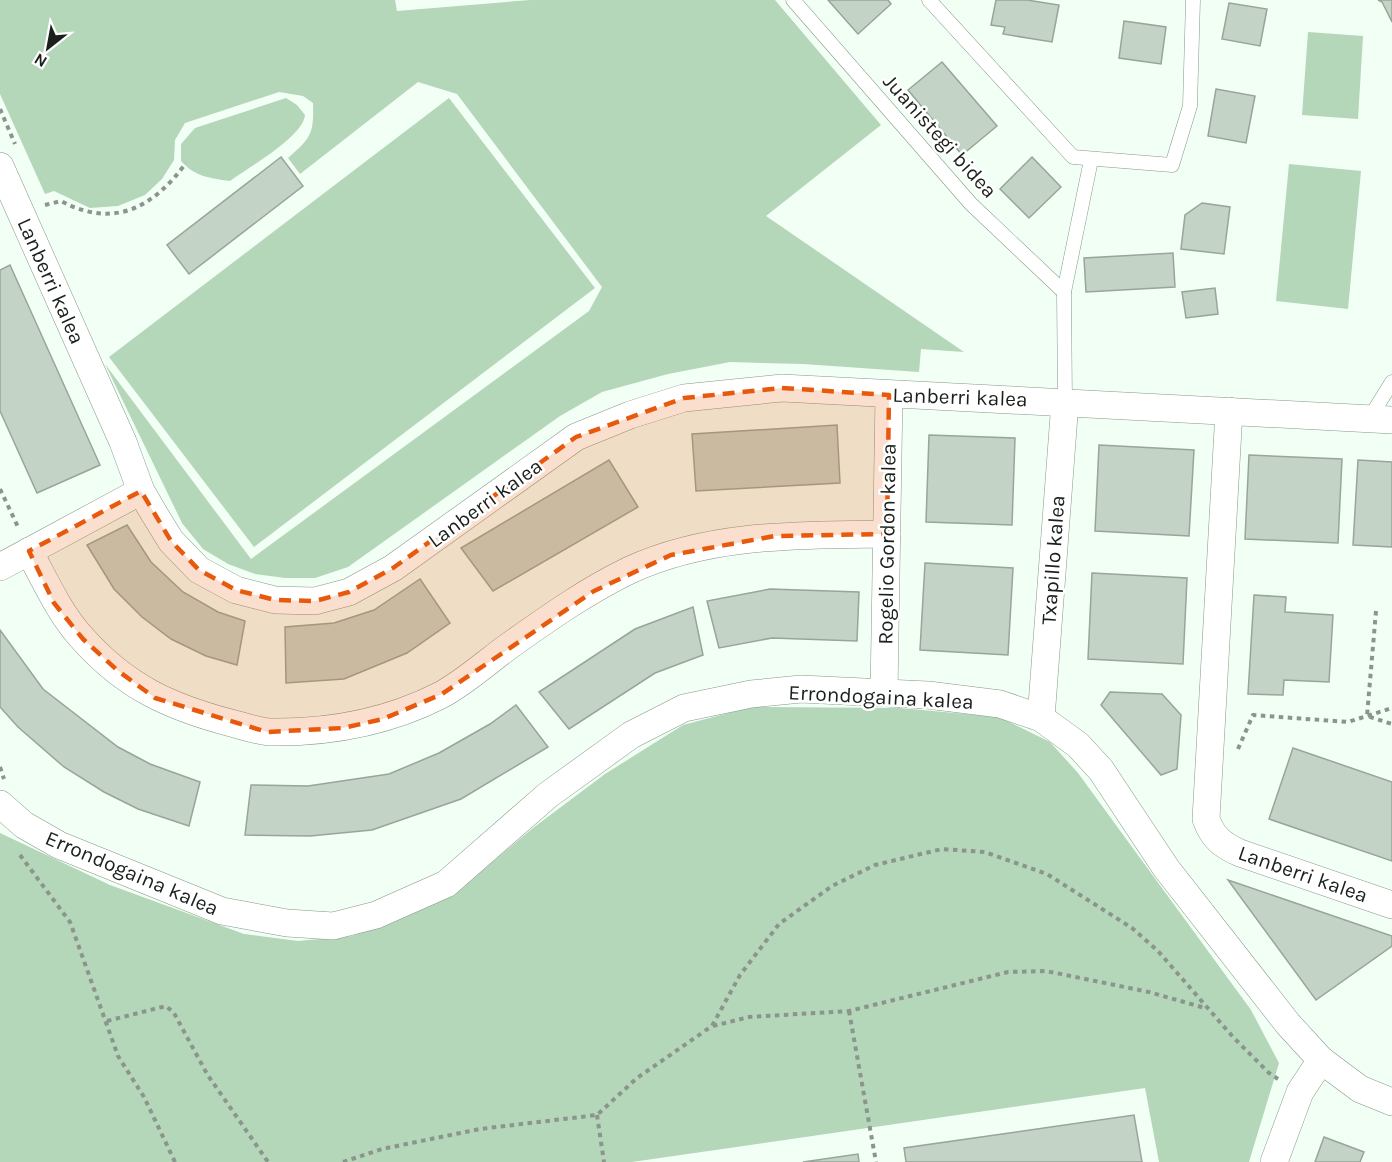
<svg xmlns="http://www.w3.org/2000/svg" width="1392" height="1162" font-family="Karla,sans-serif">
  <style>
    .green { fill: #b4d6b9 }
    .building { fill: #c3d3c5; stroke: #97a699; stroke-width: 1.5 }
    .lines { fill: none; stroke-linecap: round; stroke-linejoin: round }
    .service-casing { stroke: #88978a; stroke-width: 15 }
    .minor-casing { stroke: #88978a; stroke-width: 28 }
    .path { stroke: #8b958d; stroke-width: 4; stroke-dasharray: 4.5 4.5; stroke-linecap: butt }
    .service { stroke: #fff; stroke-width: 14 }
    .minor { stroke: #fff; stroke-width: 27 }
    .marked { fill: #e8590c; fill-opacity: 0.2; stroke: #e8590c; stroke-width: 4.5; stroke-dasharray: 12 8; stroke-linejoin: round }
    .labels { text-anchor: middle; stroke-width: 5; stroke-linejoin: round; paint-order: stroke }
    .street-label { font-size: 21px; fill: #1a201b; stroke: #fff }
  </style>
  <rect width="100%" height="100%" fill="#f2fff4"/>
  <g class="green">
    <path d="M 0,0 L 395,0 L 397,11 L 530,0 L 775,0 L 881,125 L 766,216 L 964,352 L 921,349 L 919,372 L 803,364 L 730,362 L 668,374 L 602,392 L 560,416 L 348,567 L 315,578 L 285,578 L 255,574 L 228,564 L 203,549 L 182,523 L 105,364 L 251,559 L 589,311 L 602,287 L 457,94 L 418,82 L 300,174 L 288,158 C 311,138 314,134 313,103 L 303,96 L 279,92 L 185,123 L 175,140 L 174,160 L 162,179 L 145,195 L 118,206 L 90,208 L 54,191 L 45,194 L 0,94 Z"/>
    <polygon points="1308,32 1363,36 1358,119 1302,115"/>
    <path d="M 286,98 L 297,105 L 305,115 C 303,137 249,167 230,181 C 210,178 195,177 181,161 L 181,144 L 195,128 Z"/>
    <polygon points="449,98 595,288 254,547 109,357"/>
    <polygon points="1289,164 1361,171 1348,309 1276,301"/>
    <polygon points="751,707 900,708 999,717 1050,742 1078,773 1251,1010 1279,1063 1249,1162 1159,1162 1145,1088 632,1162 0,1162 0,833 110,885 244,934 298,941 352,936 403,916 465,885 533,828 605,774 683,725"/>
  </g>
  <g class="building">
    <polygon points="828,0 888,0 891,4 858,34"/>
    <polygon points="996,0 1027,0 1059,5 1052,42 1003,34 1005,27 991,25"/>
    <polygon points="1378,0 1392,0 1392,22 1382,2"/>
    <polygon points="1229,3 1267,9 1260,46 1222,39"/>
    <polygon points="1124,21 1166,27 1161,64 1119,58"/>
    <polygon points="942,62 997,126 962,155 908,90"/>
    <polygon points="1216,89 1255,96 1246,143 1208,136"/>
    <polygon points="281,157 303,186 189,274 167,245"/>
    <polygon points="1032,157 1061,187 1029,218 1000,189"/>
    <polygon points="1202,203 1230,207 1224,254 1181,249 1185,215"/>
    <polygon points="1173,253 1175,287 1086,292 1084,258"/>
    <polygon points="10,265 100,465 37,493 0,411 0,270"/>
    <polygon points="1215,288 1218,314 1186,318 1182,292"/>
    <polygon points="837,425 840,483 696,491 692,434"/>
    <polygon points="929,435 1015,438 1012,525 926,522"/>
    <polygon points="1099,445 1194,450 1189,536 1095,531"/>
    <polygon points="1249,455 1342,459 1338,543 1245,539"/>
    <polygon points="609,460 638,507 493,591 461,548"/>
    <polygon points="1358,460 1392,462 1392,547 1353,545"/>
    <polygon points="127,525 151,562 183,592 218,612 245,621 237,665 206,656 171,639 142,617 114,589 87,545"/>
    <polygon points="925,563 1013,568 1008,655 920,650"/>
    <polygon points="1092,573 1187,578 1183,664 1088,659"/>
    <polygon points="420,579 450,623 407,653 344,679 286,683 285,627 334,623 374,610"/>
    <polygon points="770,589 859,592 857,641 772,638 719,648 707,601"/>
    <polygon points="1254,595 1286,597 1285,612 1333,615 1329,682 1284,680 1283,695 1248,694"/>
    <polygon points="693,607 703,655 655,673 569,729 539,692 635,629"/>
    <polygon points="0,630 43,689 118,747 150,764 200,782 189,826 138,809 104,792 64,767 18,727 0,707"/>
    <polygon points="1110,692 1162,694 1181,715 1177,769 1161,775 1101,705"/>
    <polygon points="516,705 548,747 461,799 372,830 310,836 245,835 251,785 308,786 389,774 439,753 490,724"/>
    <polygon points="1293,748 1392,782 1392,861 1269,819"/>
    <polygon points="1228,880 1392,936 1392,946 1316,1000"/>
    <polygon points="1134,1115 1142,1162 906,1162 904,1148"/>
    <polygon points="1324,1137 1364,1152 1360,1162 1315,1162"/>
    <polygon points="858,1154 859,1162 803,1162"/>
  </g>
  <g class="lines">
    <g class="service-casing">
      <g id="service">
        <polyline points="793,0 971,204 1064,292"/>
        <polyline points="929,0 1073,157 1172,165 1190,106 1193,0"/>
        <polyline points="1065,402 1064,292 1091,160"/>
        <polyline points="1369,419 1392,382"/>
      </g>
    </g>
    <g class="minor-casing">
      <g id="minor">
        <polyline points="0,166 123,442 141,491 155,515 171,541 199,570 236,590 275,600 315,601 349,592 393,568 576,437 630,415 684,398 782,388 1392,420"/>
        <path d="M 1229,411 L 1206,819 C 1213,838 1222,845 1240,853 L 1392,905"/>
        <path d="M 29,551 C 46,582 59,613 83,639 C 126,687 170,707 231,723 C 243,726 257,731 269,732 C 328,733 388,722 441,695 C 465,682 487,662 509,646 C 547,619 588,590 630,570 C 710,533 802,535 887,534"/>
        <polyline points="0,567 141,491"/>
        <polyline points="884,693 889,395"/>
        <polyline points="1041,718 1065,402"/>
        <polyline points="0,804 24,825 59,845 222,911 287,923 333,926 376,915 446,884 548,795 631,735 684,708 751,694 801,689 928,695 1000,704 1041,718 1078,745 1101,770 1166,868 1288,1024 1321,1060 1360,1089 1392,1102"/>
        <polyline points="1274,1162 1300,1092 1321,1060"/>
      </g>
    </g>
    <g class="path">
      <polyline points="0,109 15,144"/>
      <path d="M 45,205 L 61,201 C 114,229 153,208 186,163"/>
      <polyline points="0,489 19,529"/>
      <polyline points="1376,611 1367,716 1392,724"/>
      <polyline points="1238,749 1253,715 1348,722 1392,708"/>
      <polyline points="0,767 4,779"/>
      <polyline points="20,855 70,922 118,1056 144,1097 175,1162"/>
      <polyline points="849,1011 876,1162"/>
      <polyline points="107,1021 166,1006 174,1013 207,1074 268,1162"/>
      <polyline points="713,1026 749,1017 849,1011 1008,972 1046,971 1149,992 1205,1008"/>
      <polyline points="597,1115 604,1162"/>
      <polyline points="343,1162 382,1149 480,1129 597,1115 637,1078 712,1026 740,975 779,924 832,886 875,865 942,849 985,852 1047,874 1132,928 1158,951 1233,1037 1269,1073 1278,1079"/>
    </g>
    <use href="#service" class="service"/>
    <use href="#minor" class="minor"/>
  </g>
  <path class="marked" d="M 782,388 L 889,395 L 887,534 L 775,536 L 671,555 L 594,591 L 442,694 L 383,719 L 343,728 L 267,732 L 155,698 L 117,670 L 83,639 L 54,603 L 29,551 L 141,491 L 171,541 L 199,570 L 236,590 L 275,600 L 315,601 L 349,592 L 393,568 L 576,437 L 684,398 Z"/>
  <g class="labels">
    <g class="street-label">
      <text transform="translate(940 136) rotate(48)" y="7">Juanistegi bidea</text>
      <text transform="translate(51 281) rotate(66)" y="7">Lanberri kalea</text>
      <text transform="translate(960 397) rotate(2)" y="7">Lanberri kalea</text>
      <text transform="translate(485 503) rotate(-36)" y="7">Lanberri kalea</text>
      <text transform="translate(887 544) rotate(-89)" y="7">Rogelio Gordon kalea</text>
      <text transform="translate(1053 560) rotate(-86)" y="7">Txapillo kalea</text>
      <text transform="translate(881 697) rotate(3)" y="7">Errondogaina kalea</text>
      <text transform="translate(132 873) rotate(23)" y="7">Errondogaina kalea</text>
      <text transform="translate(1303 874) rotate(19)" y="7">Lanberri kalea</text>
    </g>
  </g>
  <g transform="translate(48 48) rotate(211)" stroke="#ffffff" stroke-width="4.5" paint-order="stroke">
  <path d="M0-4.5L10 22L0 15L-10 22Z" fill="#1a201b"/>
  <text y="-9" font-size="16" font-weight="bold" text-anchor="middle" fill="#1a201b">N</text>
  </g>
</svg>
